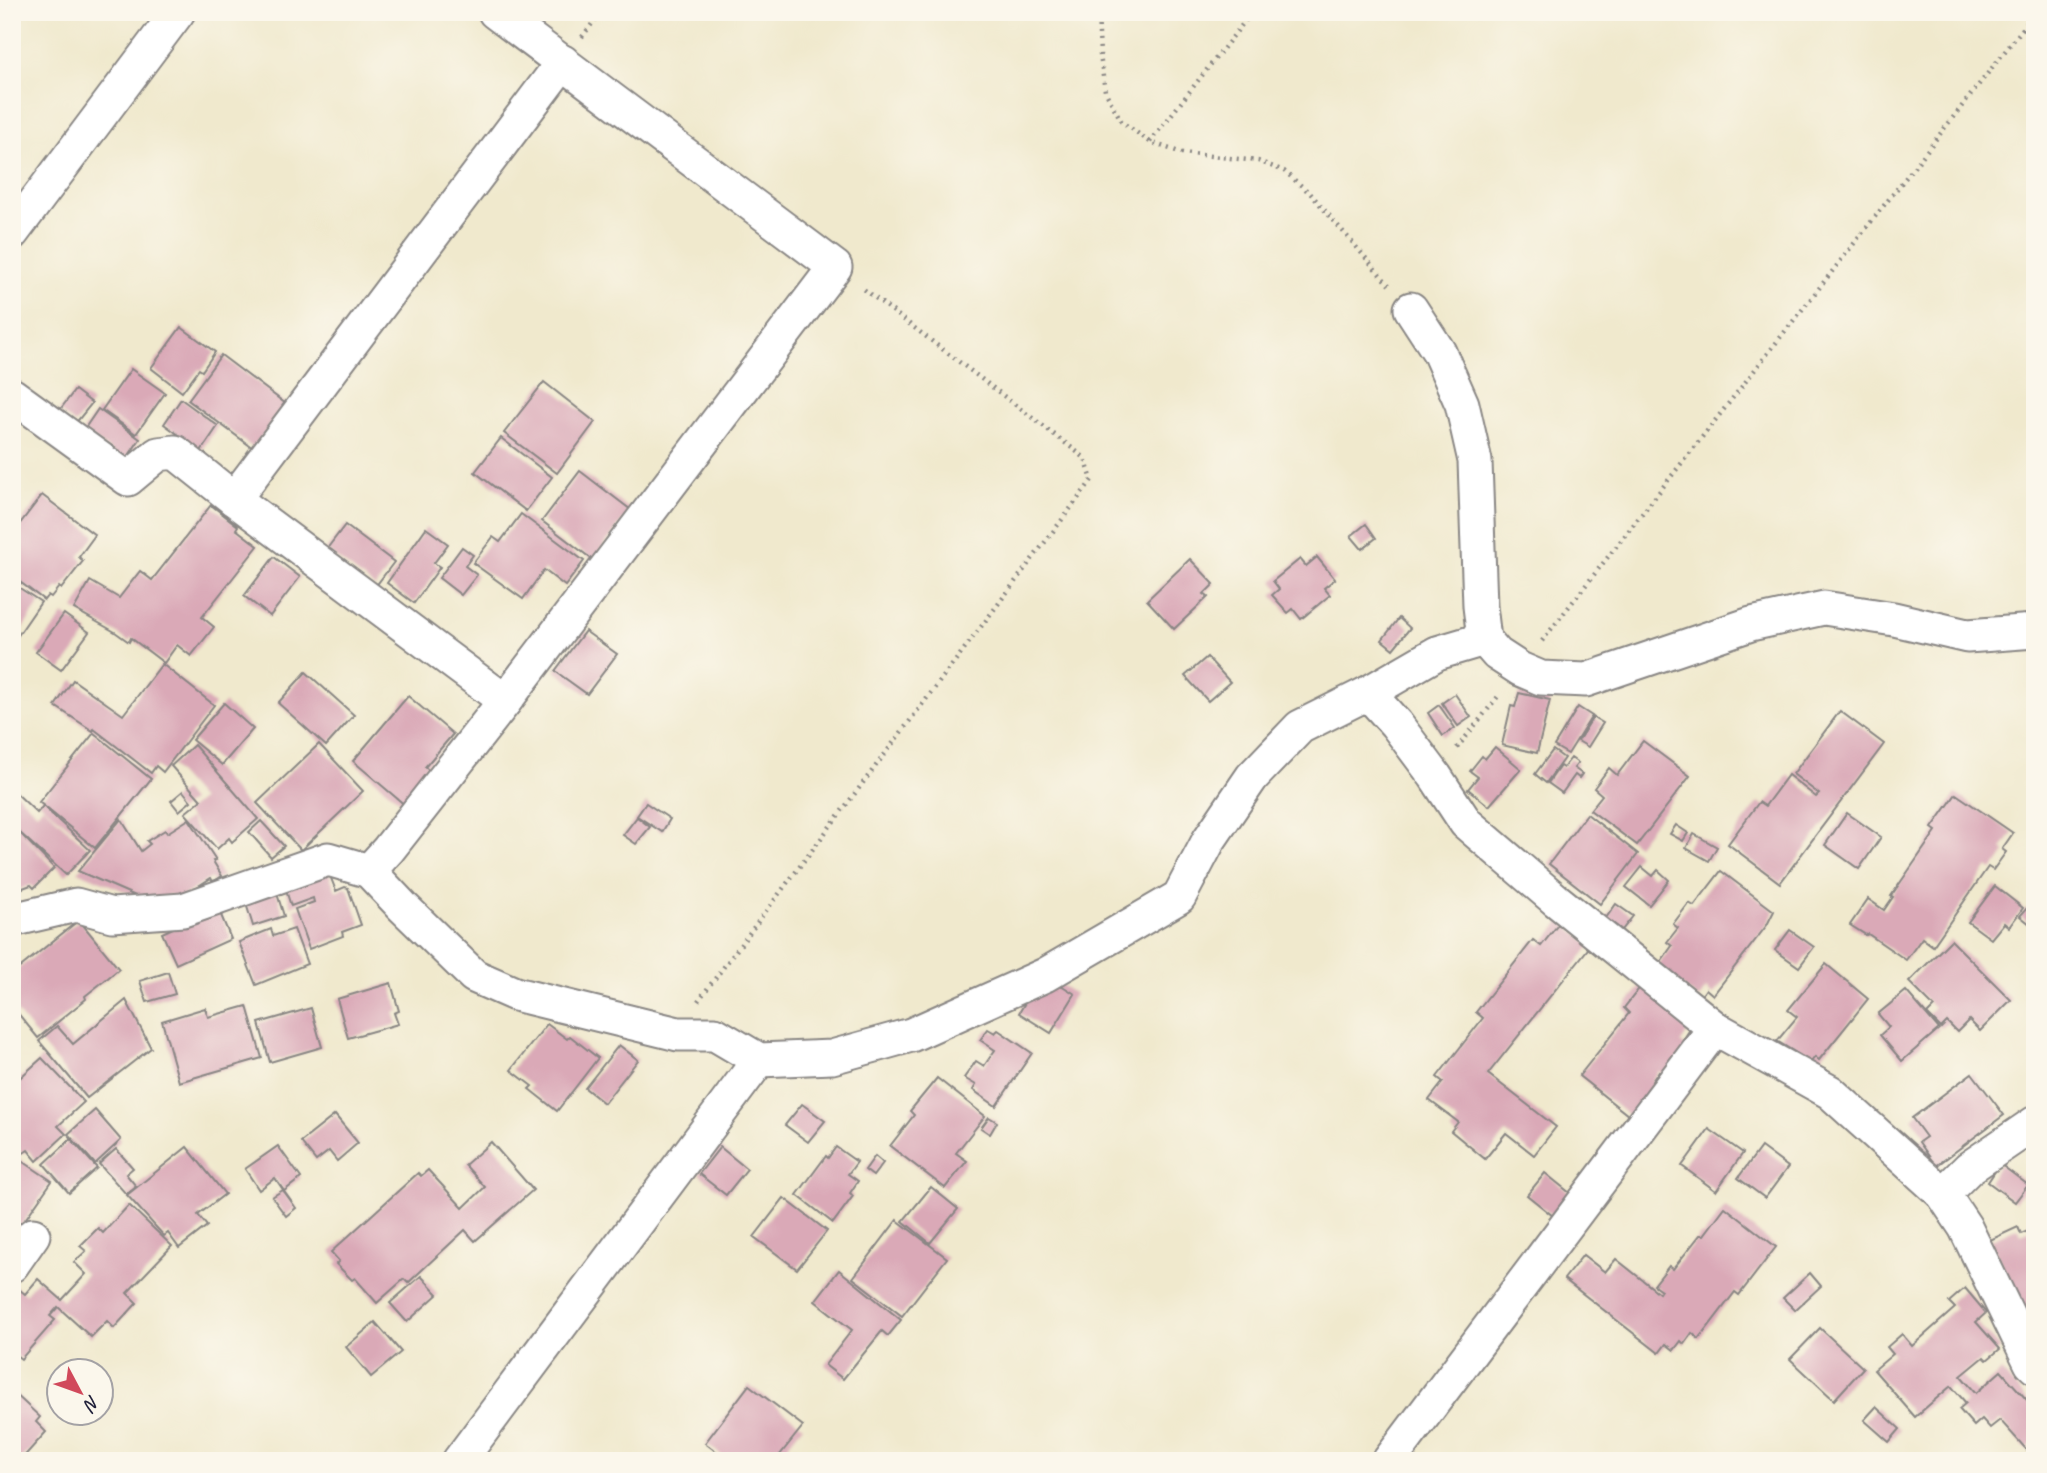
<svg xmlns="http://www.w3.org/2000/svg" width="2047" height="1473" font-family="Caveat,sans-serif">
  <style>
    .building { fill: #daa9b7 }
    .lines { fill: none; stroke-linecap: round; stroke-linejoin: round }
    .minor-casing { stroke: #898684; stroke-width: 37 }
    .path { stroke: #898684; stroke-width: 4.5; stroke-dasharray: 2 5; stroke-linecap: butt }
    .minor { stroke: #fff; stroke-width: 33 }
  </style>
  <rect width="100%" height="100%" fill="#fbf7ec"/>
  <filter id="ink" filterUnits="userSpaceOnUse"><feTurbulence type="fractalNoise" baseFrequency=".0143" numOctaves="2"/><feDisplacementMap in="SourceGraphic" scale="14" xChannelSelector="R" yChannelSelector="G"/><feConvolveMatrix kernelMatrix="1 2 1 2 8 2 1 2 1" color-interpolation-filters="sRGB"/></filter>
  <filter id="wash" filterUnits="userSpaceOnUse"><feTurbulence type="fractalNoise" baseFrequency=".00686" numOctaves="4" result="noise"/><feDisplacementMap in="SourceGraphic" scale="28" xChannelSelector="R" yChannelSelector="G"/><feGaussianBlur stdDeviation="1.57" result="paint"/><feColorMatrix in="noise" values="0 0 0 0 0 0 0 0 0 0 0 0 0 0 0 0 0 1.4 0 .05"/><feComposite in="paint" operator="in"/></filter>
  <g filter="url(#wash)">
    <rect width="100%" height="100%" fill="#f0e9cd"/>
    <g id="blocks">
      <g class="building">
        <polygon points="181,327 215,352 202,371 199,369 182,392 151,368"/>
        <polygon points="221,355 286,404 253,448 188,400"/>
        <polygon points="131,369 165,393 136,434 102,410"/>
        <polygon points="544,382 595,422 557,473 504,433"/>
        <polygon points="75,390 92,403 75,424 59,411"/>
        <polygon points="181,399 218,426 201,451 164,424"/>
        <polygon points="98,409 140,439 125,461 83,431"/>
        <polygon points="501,438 552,477 526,511 475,472"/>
        <polygon points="580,471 631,510 593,560 542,521"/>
        <polygon points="42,495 95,535 79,557 83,561 61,589 59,587 51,597 48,595 44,600 12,576 12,534"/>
        <polygon points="211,505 238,526 236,529 258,546 202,617 214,627 191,656 177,645 164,663 131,638 129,642 115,632 74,609 90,581 119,598 140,571 152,580"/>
        <polygon points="521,514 584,561 565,586 544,570 523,599 473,563 493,537 500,542"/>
        <polygon points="1366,524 1376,538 1362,549 1351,536"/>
        <polygon points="345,525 394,562 375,587 326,550"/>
        <polygon points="426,528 448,544 434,563 440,567 414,603 387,583"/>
        <polygon points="462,547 473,555 465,566 477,575 461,595 439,578"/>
        <polygon points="274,557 300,577 270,616 244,596"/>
        <polygon points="1317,557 1335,579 1324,588 1330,595 1301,619 1293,609 1288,613 1272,595 1279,589 1273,581 1300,559 1306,566"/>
        <polygon points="1190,559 1214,584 1204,594 1208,597 1174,629 1147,600"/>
        <polygon points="12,583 41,602 12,644"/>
        <polygon points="64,614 89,632 61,670 36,652"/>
        <polygon points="1399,618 1410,628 1393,649 1382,640"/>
        <polygon points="585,631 617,654 587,694 555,671"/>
        <polygon points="1207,657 1230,682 1208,701 1185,676"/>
        <polygon points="162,664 214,705 163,772 156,766 151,773 94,729 93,731 55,706 73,680 123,715"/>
        <polygon points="306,672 354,715 326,746 278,703"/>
        <polygon points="1519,693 1550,700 1537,753 1502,745 1511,706 1515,707"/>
        <polygon points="1455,694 1471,717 1458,726 1442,703"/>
        <polygon points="408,696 453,734 425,767 433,774 406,806 353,761"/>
        <polygon points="224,703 253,729 222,765 192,740"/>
        <polygon points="1439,705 1455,728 1443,736 1428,713"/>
        <polygon points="1578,707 1592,716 1568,754 1554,746"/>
        <polygon points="1840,711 1884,744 1780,883 1728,844 1759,802 1765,806 1788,775 1816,797 1819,794 1793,774"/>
        <polygon points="1593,717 1603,723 1588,747 1578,741"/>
        <polygon points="94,733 151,779 95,848 39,802"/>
        <polygon points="1643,741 1690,776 1637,845 1590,810 1602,795 1594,788 1609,768 1617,775"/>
        <polygon points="319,744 363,791 301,850 257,803"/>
        <polygon points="194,745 258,819 232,842 229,838 217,849 185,813 201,800 171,766"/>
        <polygon points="1495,747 1521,769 1489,806 1468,789 1478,777 1470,771 1482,756 1485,759"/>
        <polygon points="1553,750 1564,758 1546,783 1535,774"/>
        <polygon points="1571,758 1578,763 1574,768 1582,774 1579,778 1575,775 1562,793 1548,783 1560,766 1563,768"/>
        <polygon points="12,789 37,813 43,806 90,850 66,875 18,831 54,868 34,888 31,885 12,892"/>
        <polygon points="183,791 191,801 179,811 171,801"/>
        <polygon points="1956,794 2013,833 2002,849 2006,852 1993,870 1988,867 1933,946 1922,938 1906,960 1868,934 1866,935 1850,925 1868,899 1884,910 1893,897 1891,896 1936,831 1932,828"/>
        <polygon points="646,803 670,819 662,832 637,816"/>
        <polygon points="1847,813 1881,837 1859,869 1825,845"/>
        <polygon points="1587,814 1638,854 1600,904 1549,864"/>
        <polygon points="637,817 650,827 636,844 623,835"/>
        <polygon points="121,819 141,851 150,844 147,841 165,830 167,833 189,819 216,860 213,861 222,876 213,882 211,878 175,901 170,894 154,904 78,871"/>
        <polygon points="261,821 284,846 271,857 249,832"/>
        <polygon points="1676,825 1688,833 1683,841 1670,834"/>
        <polygon points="1694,834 1717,847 1709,861 1686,848"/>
        <polygon points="1642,867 1653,876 1658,870 1669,880 1649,905 1626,887"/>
        <polygon points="327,868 336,891 345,887 348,888 361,925 342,932 343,936 309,949 295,909 314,902 313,898 291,906 284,884"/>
        <polygon points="1721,871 1774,911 1767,925 1713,995 1706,989 1699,999 1657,967 1672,946 1667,942 1678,928 1673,924 1689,903 1694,906"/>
        <polygon points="1995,886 2023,908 2009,927 2004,923 1991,939 1968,922"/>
        <polygon points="275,887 284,916 253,926 244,897"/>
        <polygon points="1616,904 1633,916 1622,930 1606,918"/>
        <polygon points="218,908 231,939 176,964 162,933"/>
        <polygon points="2027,908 2035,914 2035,918 2030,924 2020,916"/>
        <polygon points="79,920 119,969 85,996 86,999 38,1038 12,1006 12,974"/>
        <polygon points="1561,921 1591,945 1488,1074 1556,1127 1534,1155 1506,1133 1485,1159 1451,1131 1458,1122 1429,1100 1443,1082 1437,1077 1483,1018 1476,1012 1533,940 1541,946"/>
        <polygon points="271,929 273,936 294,929 307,964 256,985 239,942"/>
        <polygon points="1790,930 1814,947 1799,967 1775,950"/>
        <polygon points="1951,940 2011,1000 1980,1031 1969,1020 1957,1032 1947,1022 1941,1028 1927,1014 1934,1007 1909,982"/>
        <polygon points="1826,964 1868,999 1819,1060 1815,1057 1811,1062 1777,1041 1797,1017 1788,1010"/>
        <polygon points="168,972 175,994 147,1002 140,981"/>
        <polygon points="1053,980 1075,994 1051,1033 1019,1013 1032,991"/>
        <polygon points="1645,981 1696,1020 1681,1043 1689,1050 1668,1078 1659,1071 1652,1081 1659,1087 1633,1119 1579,1076 1629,1013 1624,1008"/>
        <polygon points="391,983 399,1011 394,1013 398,1024 348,1038 337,999"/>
        <polygon points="1906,991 1939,1029 1902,1061 1880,1035 1889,1027 1878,1014"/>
        <polygon points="126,1000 151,1048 87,1098 39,1041 57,1026 73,1044"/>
        <polygon points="247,1006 262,1058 179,1082 162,1021 205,1008 208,1017"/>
        <polygon points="311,1008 322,1047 270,1062 259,1023"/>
        <polygon points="547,1024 567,1039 570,1036 598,1058 557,1111 529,1089 532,1086 511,1070"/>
        <polygon points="988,1029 995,1033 998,1030 1032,1053 996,1106 973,1090 976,1085 964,1078 976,1061 984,1066 995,1050 980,1040"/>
        <polygon points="619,1045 638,1060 604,1103 585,1088"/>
        <polygon points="42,1058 84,1102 58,1126 66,1134 37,1161 28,1150 22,1154 12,1144 12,1085"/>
        <polygon points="1972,1073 2004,1115 1936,1166 1919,1142 1926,1137 1912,1118"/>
        <polygon points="937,1078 985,1116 956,1153 967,1161 945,1188 890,1146 914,1115 910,1111"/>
        <polygon points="802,1104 825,1121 808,1142 785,1125"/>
        <polygon points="95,1110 121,1140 95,1164 68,1134"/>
        <polygon points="335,1115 358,1143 337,1161 329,1151 316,1161 301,1142"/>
        <polygon points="989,1117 997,1122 990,1134 981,1128"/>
        <polygon points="1709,1129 1743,1153 1716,1191 1682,1166"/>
        <polygon points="71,1139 97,1168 69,1193 44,1164"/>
        <polygon points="491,1142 533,1190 475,1241 465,1230 408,1283 404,1279 377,1303 355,1278 352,1280 336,1264 339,1261 331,1252 418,1173 421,1176 428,1170 463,1208 485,1187 465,1165"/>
        <polygon points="278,1146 301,1178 284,1191 275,1178 259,1190 245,1169"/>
        <polygon points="187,1147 225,1194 198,1215 207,1226 179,1248 168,1233 164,1236 127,1195"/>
        <polygon points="720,1147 747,1169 726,1195 699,1174"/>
        <polygon points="836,1147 857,1162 848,1174 858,1181 850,1193 853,1196 833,1223 797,1195 826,1156 828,1158"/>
        <polygon points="1761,1147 1788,1167 1765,1198 1738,1178"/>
        <polygon points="116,1149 133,1168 126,1174 136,1186 126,1194 99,1164"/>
        <polygon points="12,1154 52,1181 15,1234 12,1244"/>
        <polygon points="875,1156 883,1163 873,1176 865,1170"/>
        <polygon points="2000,1164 2028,1185 2015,1202 1988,1182"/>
        <polygon points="1545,1173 1576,1198 1558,1220 1527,1195"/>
        <polygon points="931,1187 958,1209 930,1243 903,1221"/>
        <polygon points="283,1190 296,1208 286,1216 272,1197"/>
        <polygon points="784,1198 827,1231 797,1269 754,1237"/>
        <polygon points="129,1205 172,1246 127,1293 137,1303 114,1328 107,1321 91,1337 58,1307 50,1316 55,1320 21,1359 12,1352 12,1287 14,1285 25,1294 38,1279 62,1300 86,1274 74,1262 86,1251 80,1246 98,1228 103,1233"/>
        <polygon points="1725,1207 1776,1247 1739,1295 1735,1292 1699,1339 1692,1333 1684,1344 1681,1341 1674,1350 1666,1344 1659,1353 1564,1279 1583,1255 1605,1272 1616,1259 1659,1293 1661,1290 1654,1285 1669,1266 1673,1269 1700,1235 1704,1235"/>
        <polygon points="897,1220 947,1258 902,1316 853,1278"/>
        <polygon points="2018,1227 2021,1234 2035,1228 2035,1305 2023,1311 1990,1240"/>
        <polygon points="839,1270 901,1320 888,1336 882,1331 843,1379 825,1365 852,1330 815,1301"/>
        <polygon points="1810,1273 1821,1286 1795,1310 1783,1298"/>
        <polygon points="421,1276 438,1294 407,1322 390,1303"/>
        <polygon points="1965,1288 1986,1313 1976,1322 2000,1349 1987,1360 1984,1357 1961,1376 1976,1393 2001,1371 2035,1409 2035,1441 2026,1449 2000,1420 1990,1428 1982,1419 1974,1426 1959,1409 1966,1403 1951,1386 1915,1417 1874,1370 1893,1354 1887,1347 1902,1334 1912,1346 1955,1308 1949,1302"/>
        <polygon points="375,1322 401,1352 371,1377 346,1347"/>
        <polygon points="1820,1328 1863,1368 1834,1400 1790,1359"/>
        <polygon points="60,1376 60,1404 46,1391"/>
        <polygon points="749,1385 803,1426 775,1461 729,1461 705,1443"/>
        <polygon points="12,1391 40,1417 36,1422 46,1432 20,1461 12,1461"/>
        <polygon points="1876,1407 1900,1429 1889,1442 1864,1420"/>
      </g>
    </g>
  </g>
  <g filter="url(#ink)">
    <use href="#blocks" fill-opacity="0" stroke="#898684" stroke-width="2"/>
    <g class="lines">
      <g class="minor-casing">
        <g id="minor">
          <polyline points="12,233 178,12"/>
          <polyline points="1411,309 1439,352 1462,404 1475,461 1480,606 1484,639 1497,654 1520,669 1541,678 1586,680 1751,624 1824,608 1894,619 1967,636 2035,631"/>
          <polyline points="12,395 128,479 158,454 175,452 234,499 505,701"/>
          <polyline points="234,499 563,62"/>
          <polyline points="1368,693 1437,653 1484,639"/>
          <polyline points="369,871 388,850 505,701 835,267 495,12"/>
          <polyline points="12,920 76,905 112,915 183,910 328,859 369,871 403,907 474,976 515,994 678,1034 715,1034 759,1060 832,1057 911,1035 1045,975 1179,897 1209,840 1252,777 1300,727 1368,693 1396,724 1435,776 1466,823 1556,900 1715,1028 1830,1092 1943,1194 1965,1227 2031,1363 2035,1367"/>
          <polyline points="1943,1194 1969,1168 2035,1123"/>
          <polyline points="12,1265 33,1235"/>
          <polyline points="459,1461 759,1060"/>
          <polyline points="1389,1461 1715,1028"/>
        </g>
      </g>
      <g class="path">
        <polyline points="1098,12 1100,55 1105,91 1122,122 1150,142 1182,153 1258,161 1284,171 1310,193 1389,285"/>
        <polyline points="582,37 601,12"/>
        <polyline points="1150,142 1252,12"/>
        <polyline points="1542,641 2035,13"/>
        <polyline points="1457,748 1500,694"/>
        <polyline points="698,1001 1092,480 1085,458 861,287"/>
      </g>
      <use href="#minor" class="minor"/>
    </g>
  </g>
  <rect width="2047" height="1473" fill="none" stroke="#fbf7ec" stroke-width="42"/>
  <g transform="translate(80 1392) rotate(131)"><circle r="33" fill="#fbf7ec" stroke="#a4a2a5" stroke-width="2"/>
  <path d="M0-5L12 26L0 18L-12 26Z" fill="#d1495b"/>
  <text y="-10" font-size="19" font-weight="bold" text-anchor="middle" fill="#22223b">N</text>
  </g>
</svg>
